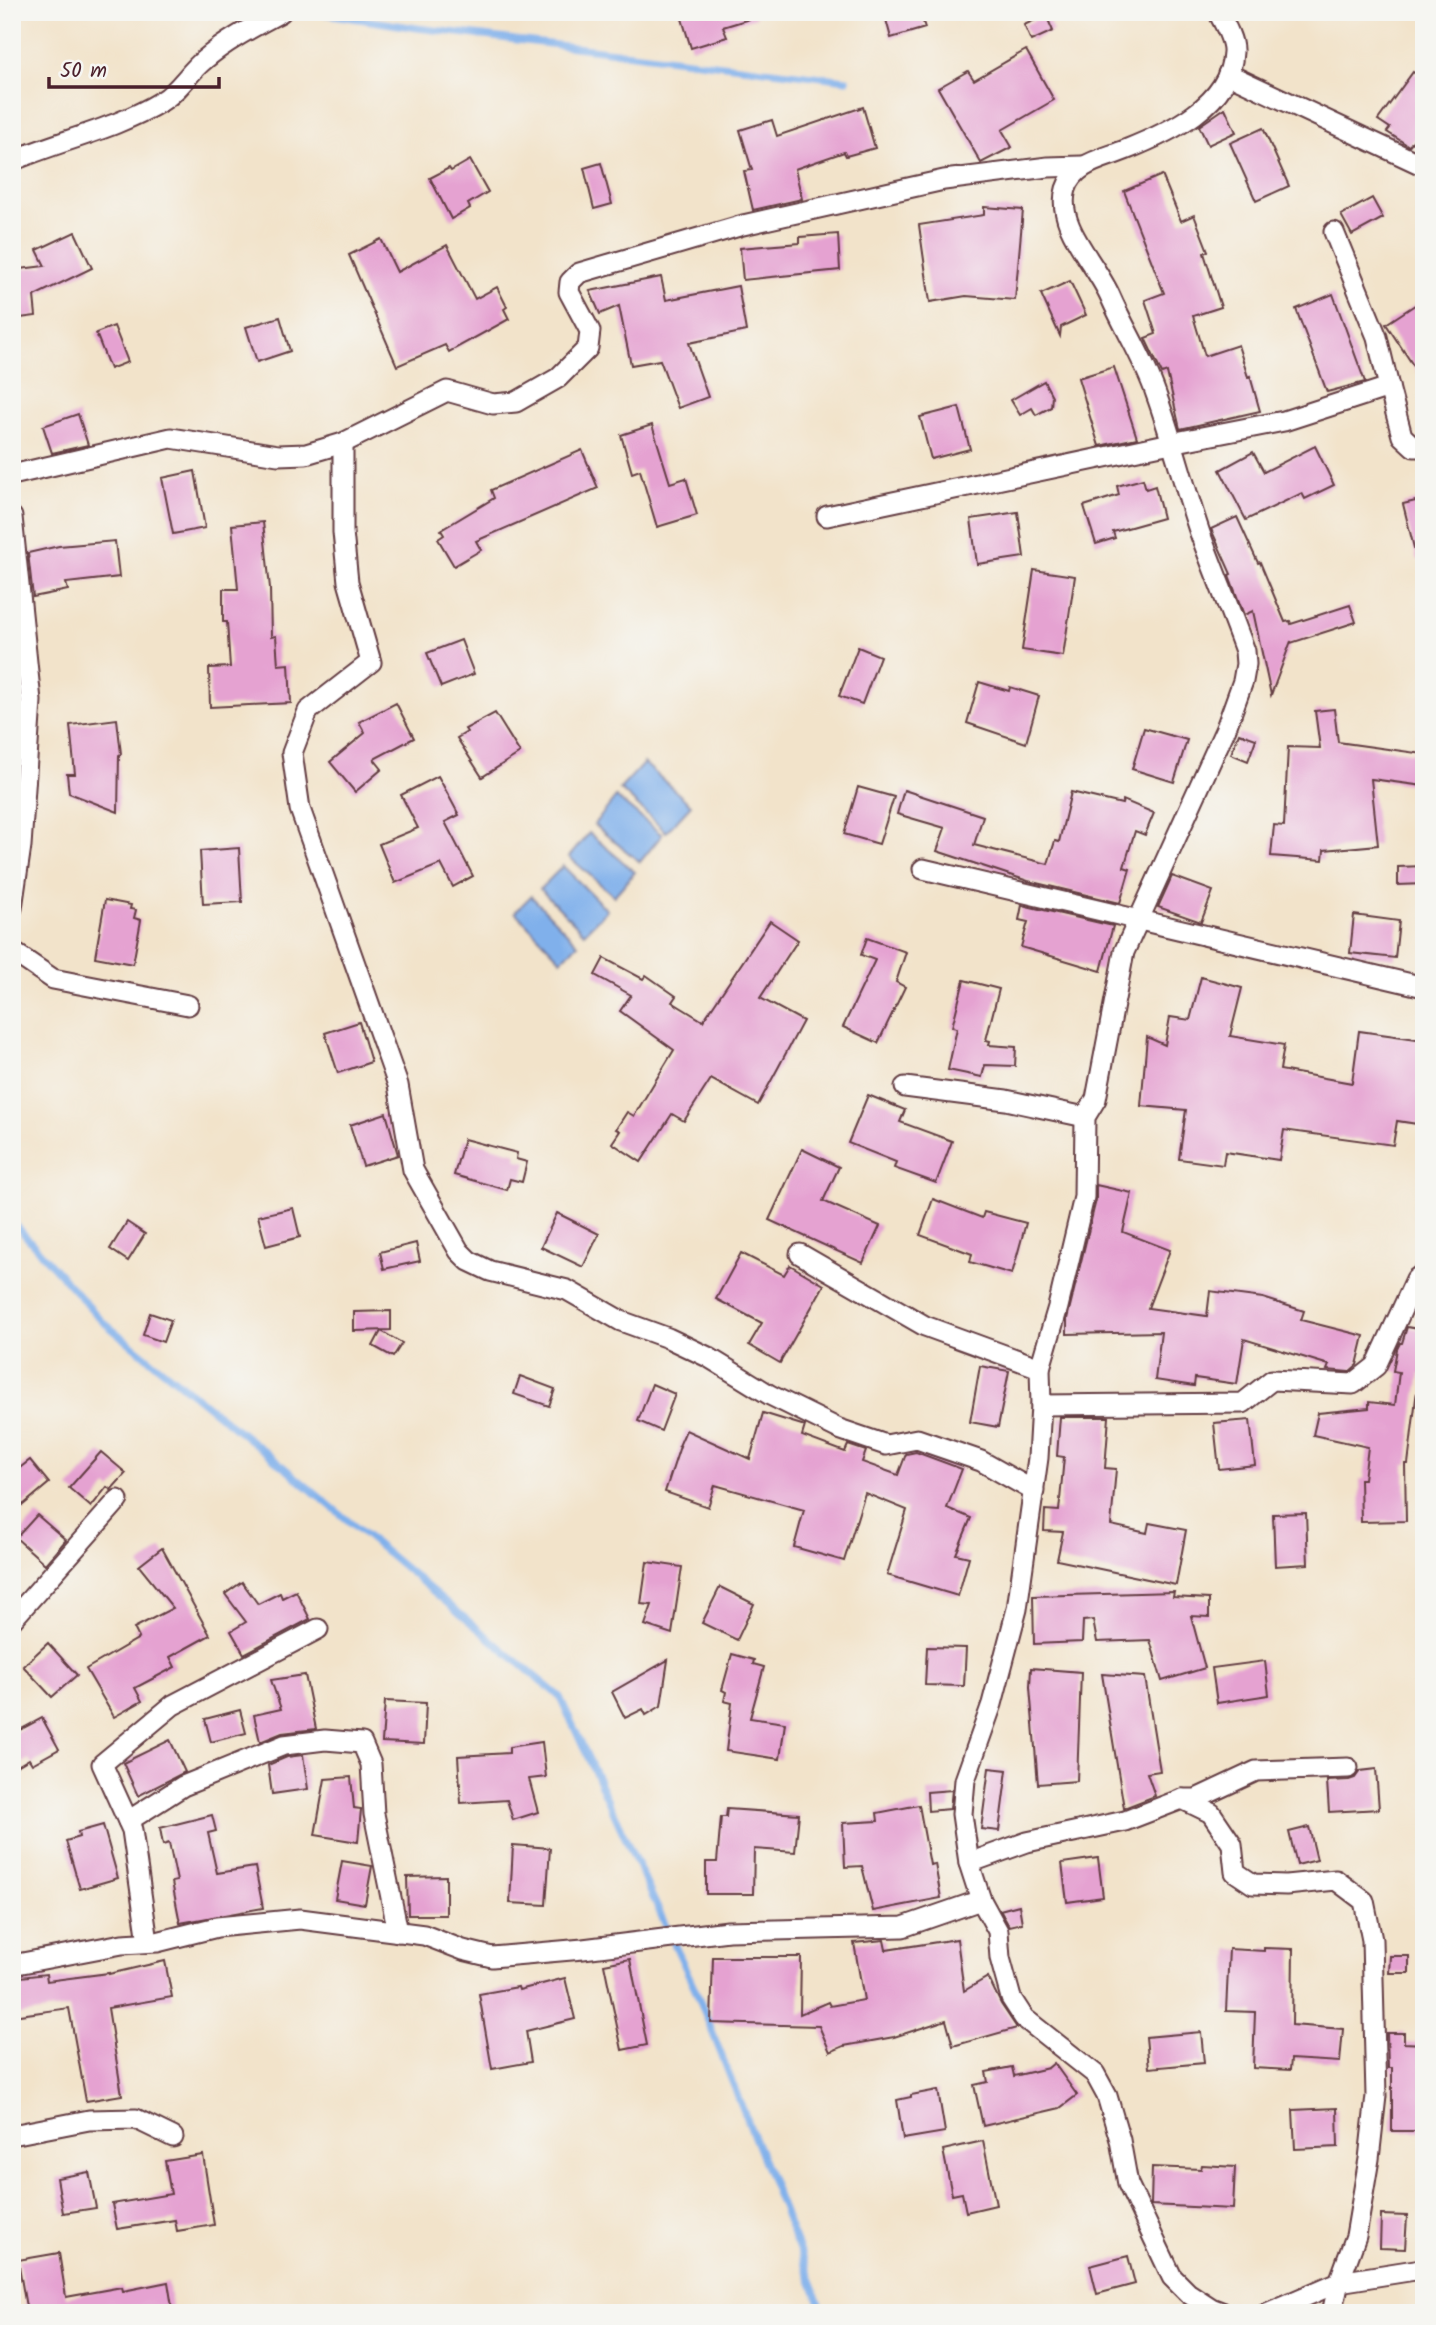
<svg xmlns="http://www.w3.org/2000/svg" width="1436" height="2325" font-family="Kalam,sans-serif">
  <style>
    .water { fill: #80b0eb; stroke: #65688b; stroke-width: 2 }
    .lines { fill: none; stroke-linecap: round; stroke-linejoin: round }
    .stream { stroke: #80b0eb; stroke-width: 7 }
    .building { fill: #e5a2d1 }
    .street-casing { stroke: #633c43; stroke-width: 23 }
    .street { stroke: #fff; stroke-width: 19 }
  </style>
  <rect width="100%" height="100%" fill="#f6f6f2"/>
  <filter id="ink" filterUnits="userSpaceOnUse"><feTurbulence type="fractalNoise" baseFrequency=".0143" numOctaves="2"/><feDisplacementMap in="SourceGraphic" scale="14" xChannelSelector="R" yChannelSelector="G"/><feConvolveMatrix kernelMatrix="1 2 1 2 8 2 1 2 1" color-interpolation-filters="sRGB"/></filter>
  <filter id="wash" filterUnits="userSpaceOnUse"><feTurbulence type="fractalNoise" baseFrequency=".00686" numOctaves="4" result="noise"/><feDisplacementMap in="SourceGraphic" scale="28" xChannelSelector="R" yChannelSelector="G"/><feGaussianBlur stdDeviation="1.57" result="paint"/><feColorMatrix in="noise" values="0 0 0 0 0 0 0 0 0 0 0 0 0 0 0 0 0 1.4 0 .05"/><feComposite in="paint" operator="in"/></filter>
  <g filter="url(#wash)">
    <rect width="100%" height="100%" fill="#f2e3ca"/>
    <g class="water">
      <polygon points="644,763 691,805 666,832 620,789"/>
      <polygon points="616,797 662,835 640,862 594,825"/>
      <polygon points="589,833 635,872 614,896 569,857"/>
      <polygon points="563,866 607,910 584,933 540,889"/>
      <polygon points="531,896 578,944 561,960 515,912"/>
    </g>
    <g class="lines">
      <g class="stream">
        <polyline points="314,12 417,28 847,80"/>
        <polyline points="12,1221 102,1321 280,1464 560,1697 696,1991 824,2313"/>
      </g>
    </g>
    <g id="blocks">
      <g class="building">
        <polygon points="680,12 755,12 756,17 723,27 727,37 691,48"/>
        <polygon points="884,12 920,12 925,28 891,38"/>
        <polygon points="1046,15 1053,31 1031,41 1024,25"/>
        <polygon points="1026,50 1054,100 1002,130 1012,147 981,163 938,88 968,71 974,80"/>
        <polygon points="1413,72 1424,80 1424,125 1409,146 1387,132 1390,128 1378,120"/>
        <polygon points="863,107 875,148 846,156 844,152 795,169 802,199 753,210 744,171 752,170 740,130 772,120 777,136"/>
        <polygon points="1225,108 1236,132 1208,145 1199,126"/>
        <polygon points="1263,128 1289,186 1256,201 1230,143"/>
        <polygon points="470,160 488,192 468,204 470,208 451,219 430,178 449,168 451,171"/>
        <polygon points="601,163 612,204 594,209 584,168"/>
        <polygon points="1162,175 1181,221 1194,215 1208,251 1204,253 1221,307 1193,316 1205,356 1238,345 1248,377 1250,376 1260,411 1180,429 1167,372 1162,374 1145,338 1156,334 1145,300 1164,293 1124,191"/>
        <polygon points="1372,198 1383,218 1352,235 1341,215"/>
        <polygon points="984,207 1023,210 1015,300 966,296 930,302 919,225 984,215"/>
        <polygon points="75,232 92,268 34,296 36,316 12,319 12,270 45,266 37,250"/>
        <polygon points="838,234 840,270 743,280 740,248 800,243 800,237"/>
        <polygon points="381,239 397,272 447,245 475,299 497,287 507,307 504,309 509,319 449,352 445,345 397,366 349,255"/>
        <polygon points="661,277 666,300 738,286 746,331 689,343 708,397 678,408 660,360 631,365 619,306 600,314 590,291"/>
        <polygon points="1070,281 1086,315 1061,327 1060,336 1041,294"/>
        <polygon points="1333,294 1365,382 1327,392 1296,309"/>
        <polygon points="1424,299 1424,382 1386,324"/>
        <polygon points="280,317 290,351 257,362 246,327"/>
        <polygon points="114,326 128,362 110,369 96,333"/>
        <polygon points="1114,367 1137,438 1099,446 1078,378"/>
        <polygon points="1044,381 1052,396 1051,407 1036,415 1032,408 1020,415 1011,400"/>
        <polygon points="959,407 970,449 931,459 920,417"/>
        <polygon points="78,414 88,445 52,453 43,426"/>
        <polygon points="652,425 670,483 686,478 697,515 657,527 640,470 632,473 621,435"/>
        <polygon points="1315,446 1334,485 1305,499 1302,493 1246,520 1220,470 1253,452 1264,472"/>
        <polygon points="582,450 598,488 476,541 481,550 454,566 438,539 444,535 441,530 494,498 491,490"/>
        <polygon points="195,471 205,528 173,534 162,478"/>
        <polygon points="1143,479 1146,489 1155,486 1163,518 1113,532 1115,538 1096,544 1084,506 1119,495 1117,486"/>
        <polygon points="1424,499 1424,559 1417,560 1403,504"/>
        <polygon points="1018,512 1024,557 977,564 971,519"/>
        <polygon points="1237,517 1258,563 1260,562 1285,622 1290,621 1291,624 1350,605 1356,622 1291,643 1291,641 1271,695 1253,611 1244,615 1229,575 1231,574 1211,529"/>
        <polygon points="263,522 270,588 271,637 276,636 278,665 289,664 291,703 210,707 209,668 230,667 227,622 223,622 223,589 238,589 232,525"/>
        <polygon points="115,541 119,577 66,583 68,590 33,597 28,553 59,546"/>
        <polygon points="1034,570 1075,576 1063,656 1022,650"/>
        <polygon points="461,640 474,674 441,687 427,653"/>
        <polygon points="858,647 880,656 862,704 839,696"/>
        <polygon points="979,682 1009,691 1010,687 1039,696 1026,743 967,723"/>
        <polygon points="396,703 414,738 374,759 382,769 355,792 330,762 365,733 359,722"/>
        <polygon points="1334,709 1338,742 1424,754 1424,786 1371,779 1378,845 1324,850 1323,860 1271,856 1274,825 1284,826 1288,747 1320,748 1315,711"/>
        <polygon points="495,713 520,753 482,777 457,738 467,732 465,729"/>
        <polygon points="117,719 121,754 119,755 118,812 69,793 67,774 75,774 70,725"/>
        <polygon points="1144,728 1187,740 1174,782 1132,769"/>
        <polygon points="1239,733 1256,739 1248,761 1231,754"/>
        <polygon points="438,776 459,815 445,822 473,876 453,887 441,864 395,883 379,844 418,828 401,795"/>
        <polygon points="858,787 894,797 879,844 844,834"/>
        <polygon points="904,790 983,816 974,845 1048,864 1055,841 1059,842 1071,792 1122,804 1123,800 1154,813 1145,835 1135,831 1124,867 1130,869 1120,903 1028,881 937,851 945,828 897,814"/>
        <polygon points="239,848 242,902 203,904 200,851"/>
        <polygon points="1424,866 1424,884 1398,885 1398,867"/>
        <polygon points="1172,876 1213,891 1201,922 1158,907"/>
        <polygon points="105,900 131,905 130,909 136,910 134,918 141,920 133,964 95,957"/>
        <polygon points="1022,905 1113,926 1101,971 1021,947 1028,922 1019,920"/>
        <polygon points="1354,915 1399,921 1395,958 1350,953"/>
        <polygon points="770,921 798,940 760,998 803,1021 778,1068 758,1105 711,1079 684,1121 672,1114 641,1162 612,1143 620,1131 616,1129 627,1112 634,1116 674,1050 620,1011 631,995 595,975 604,958 643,979 646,975 676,996 672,1002 703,1021"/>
        <polygon points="867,938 906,952 896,982 905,987 878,1043 843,1027 875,960 861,955"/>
        <polygon points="1201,977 1242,988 1230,1036 1284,1045 1280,1070 1352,1083 1359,1031 1424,1040 1424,1125 1397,1121 1393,1145 1284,1130 1279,1160 1225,1152 1223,1165 1179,1159 1186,1110 1141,1106 1147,1037 1165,1045 1170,1017 1190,1020"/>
        <polygon points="964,980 999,989 986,1040 990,1041 989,1045 1016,1047 1015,1066 985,1065 982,1077 948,1070 957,1028 952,1027"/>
        <polygon points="359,1022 371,1062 338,1073 325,1033"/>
        <polygon points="868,1095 905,1110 900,1122 952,1141 936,1183 894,1168 896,1162 848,1143"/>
        <polygon points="386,1113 398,1155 363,1166 350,1125"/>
        <polygon points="464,1139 517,1153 516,1159 527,1162 522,1182 510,1179 507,1190 454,1175"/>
        <polygon points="802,1149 839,1167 823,1201 880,1226 863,1263 769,1220"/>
        <polygon points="1096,1185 1132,1193 1123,1232 1170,1250 1148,1308 1207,1316 1210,1291 1263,1298 1304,1311 1301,1320 1364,1336 1357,1365 1349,1372 1327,1370 1329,1365 1244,1339 1237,1384 1195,1378 1194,1386 1155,1380 1161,1332 1067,1334 1067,1319 1096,1200"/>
        <polygon points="933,1199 982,1218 984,1212 1026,1223 1012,1274 970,1262 972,1254 920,1235"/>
        <polygon points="293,1208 300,1237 266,1246 258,1216"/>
        <polygon points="557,1213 599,1234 583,1267 541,1247"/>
        <polygon points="127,1222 145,1234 128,1261 110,1249"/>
        <polygon points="416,1243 420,1261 384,1269 380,1252"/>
        <polygon points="741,1253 784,1275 790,1265 824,1285 780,1363 749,1345 762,1323 716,1299"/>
        <polygon points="391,1311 391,1330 354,1331 354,1312"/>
        <polygon points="150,1313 171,1320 163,1342 143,1335"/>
        <polygon points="1407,1327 1424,1330 1424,1375 1420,1374 1416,1398 1408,1464 1405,1464 1406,1521 1361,1522 1360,1479 1364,1479 1368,1447 1313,1435 1318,1413 1369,1408 1369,1402 1395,1405 1399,1372 1393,1371 1397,1349 1400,1343 1402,1343"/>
        <polygon points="381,1331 402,1343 393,1357 373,1346"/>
        <polygon points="980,1366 1009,1371 998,1427 970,1422"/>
        <polygon points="520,1376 555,1389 549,1406 514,1394"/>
        <polygon points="652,1384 675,1394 661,1431 638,1421"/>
        <polygon points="763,1413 805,1426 802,1436 845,1452 848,1445 866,1451 862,1462 898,1475 906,1454 916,1452 962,1469 947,1508 971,1518 956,1554 969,1557 958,1596 887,1575 907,1510 865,1493 844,1561 794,1547 804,1510 715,1485 708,1507 665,1492 680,1446 679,1446 686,1430 750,1459"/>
        <polygon points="1060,1417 1109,1417 1105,1468 1116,1469 1111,1525 1147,1533 1149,1523 1186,1530 1176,1585 1057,1560 1063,1532 1044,1531 1045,1510 1059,1511 1064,1457 1057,1456"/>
        <polygon points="1250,1420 1255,1465 1219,1469 1214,1423"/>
        <polygon points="101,1452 126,1473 111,1490 107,1487 91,1507 69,1488"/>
        <polygon points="30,1460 49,1483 23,1505 12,1492 12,1474"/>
        <polygon points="1306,1513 1308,1564 1275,1566 1273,1514"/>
        <polygon points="37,1515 66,1540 45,1564 16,1538"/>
        <polygon points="162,1548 210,1635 170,1657 175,1667 135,1688 142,1701 114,1717 86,1669 139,1638 134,1628 173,1608 139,1566"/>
        <polygon points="647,1562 682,1567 672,1634 645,1625 652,1605 641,1604"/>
        <polygon points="242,1582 258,1604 280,1593 282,1598 296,1591 310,1619 244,1654 231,1631 246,1622 225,1594"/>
        <polygon points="720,1587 754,1604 737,1640 702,1623"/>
        <polygon points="1174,1592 1173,1597 1209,1599 1209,1617 1191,1616 1205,1668 1162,1681 1150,1640 1097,1642 1093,1620 1083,1621 1082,1642 1034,1644 1033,1596"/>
        <polygon points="48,1643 77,1675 52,1697 23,1666"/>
        <polygon points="927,1647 966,1648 964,1686 925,1685"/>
        <polygon points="732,1654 754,1660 753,1664 764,1667 750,1718 785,1723 780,1759 726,1751 732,1703 724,1701 726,1692 722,1690"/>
        <polygon points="668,1660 661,1706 646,1715 643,1709 625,1718 612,1692"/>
        <polygon points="1265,1661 1269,1695 1217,1703 1212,1668"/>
        <polygon points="1031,1668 1081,1672 1077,1781 1038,1784 1030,1687"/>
        <polygon points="1102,1674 1145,1677 1160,1771 1147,1773 1155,1796 1124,1808"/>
        <polygon points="305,1675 316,1729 282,1733 260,1742 254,1715 281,1709 271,1680"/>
        <polygon points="385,1701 426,1703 424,1744 382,1742"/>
        <polygon points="240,1710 246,1733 211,1742 205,1719"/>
        <polygon points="42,1718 59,1749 32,1764 29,1759 12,1769 12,1734"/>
        <polygon points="170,1740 185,1772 138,1796 123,1763"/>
        <polygon points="542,1742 546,1777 529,1779 538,1812 513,1820 507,1800 461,1803 458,1756 509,1753 509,1747"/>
        <polygon points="303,1755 308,1789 272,1794 268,1765 287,1757"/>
        <polygon points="989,1768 1007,1770 999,1831 981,1829"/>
        <polygon points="1376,1769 1379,1809 1329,1812 1327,1781 1349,1780 1355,1778 1360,1771"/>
        <polygon points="351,1777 354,1808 361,1809 358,1842 315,1835 325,1779"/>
        <polygon points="952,1790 950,1809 928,1811 927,1792"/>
        <polygon points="919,1805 930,1865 935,1864 941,1898 873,1911 862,1866 845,1867 843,1823 878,1821 877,1813"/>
        <polygon points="727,1809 799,1814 795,1852 754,1849 753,1894 706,1894 706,1862 717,1862 721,1817 726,1817"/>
        <polygon points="212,1815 216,1831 208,1833 217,1873 255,1867 263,1908 180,1923 172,1882 177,1881 169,1843 163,1845 160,1828"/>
        <polygon points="103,1825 118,1878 80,1889 66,1841 79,1837 78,1832"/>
        <polygon points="1309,1827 1317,1860 1297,1865 1289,1832"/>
        <polygon points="513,1845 550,1848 546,1905 510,1903"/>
        <polygon points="1098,1858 1103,1897 1067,1902 1062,1863"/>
        <polygon points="342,1861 372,1866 365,1904 335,1899"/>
        <polygon points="446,1876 446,1915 408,1915 407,1877"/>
        <polygon points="1019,1905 1022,1923 1009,1926 1000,1910"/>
        <polygon points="957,1939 964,1991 988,1977 1001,2004 1017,2028 953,2046 946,2020 894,2037 844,2046 830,2052 819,2026 711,2023 713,1957 801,1957 800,2014 828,2002 830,2006 864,2000 854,1943 884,1940 886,1950"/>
        <polygon points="1264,1948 1293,1949 1292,2025 1343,2029 1340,2062 1291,2059 1290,2070 1253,2068 1255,2012 1226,2011 1229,1949 1264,1951"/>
        <polygon points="1390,1956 1409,1956 1409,1973 1389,1973"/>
        <polygon points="630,1959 647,2045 622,2050 604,1964"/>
        <polygon points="165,1961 172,1997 108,2008 122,2095 86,2101 69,2008 12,2016 12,1978 46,1974 47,1981 109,1973 109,1974"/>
        <polygon points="565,1978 575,2019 526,2031 531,2062 492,2069 479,1994 518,1987 519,1990"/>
        <polygon points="1201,2032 1204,2063 1149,2068 1146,2037"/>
        <polygon points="1387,2033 1404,2033 1404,2043 1424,2044 1424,2131 1392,2131 1392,2068 1388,2068"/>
        <polygon points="1054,2063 1077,2095 1060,2108 983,2126 974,2085 988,2082 986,2072 1012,2067 1014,2076 1048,2068"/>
        <polygon points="938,2090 945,2132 903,2139 897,2100 911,2097 911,2095"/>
        <polygon points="1337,2108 1338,2147 1295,2149 1293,2110"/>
        <polygon points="983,2141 996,2205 966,2212 962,2193 952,2195 943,2150"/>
        <polygon points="203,2155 214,2225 177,2231 175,2220 117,2229 112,2204 171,2194 165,2161"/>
        <polygon points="1202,2165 1235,2167 1233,2209 1151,2205 1152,2167 1201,2169"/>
        <polygon points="89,2172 96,2208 63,2213 57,2178"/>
        <polygon points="1381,2215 1407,2216 1405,2249 1380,2248"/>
        <polygon points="59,2253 66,2297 122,2287 123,2291 168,2282 173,2313 27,2313 18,2260"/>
        <polygon points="1128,2256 1135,2284 1097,2294 1090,2266"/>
      </g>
    </g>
  </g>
  <g filter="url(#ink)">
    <use href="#blocks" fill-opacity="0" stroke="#633c43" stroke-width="2"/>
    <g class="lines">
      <g class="street-casing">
        <g id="street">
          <path d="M 1218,12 C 1224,23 1234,40 1233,52 C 1231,105 1168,133 1125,150 C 1103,159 1074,163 1066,189 C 1055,226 1097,264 1111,298 C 1125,330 1145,361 1156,394 C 1173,441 1185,490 1201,536 C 1215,574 1231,612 1245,651 L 1246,664 L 1243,681 L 1226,728 L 1124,952 L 1096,1099 L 1085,1117 L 1084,1197 L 1058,1307 L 1040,1368 L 1041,1405 L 1038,1458 L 1017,1609 L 992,1704 L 965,1780 L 962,1814 L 969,1863 L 981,1900 L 998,1931 L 1000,1958 L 1011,1998 L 1024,2018 L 1095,2074 L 1107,2096 L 1120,2140 L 1128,2184 L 1172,2277 L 1188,2293 L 1211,2308 L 1224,2313"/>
          <polyline points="1228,74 1424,166"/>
          <path d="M 12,161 C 61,140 116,129 162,101 C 178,92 189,72 204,60 C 227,40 255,26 281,12"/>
          <polyline points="1334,232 1377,337 1389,387"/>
          <polyline points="343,443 343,532 348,582 371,662 308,711 292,753 300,809 398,1085 413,1170 459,1251 469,1261 490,1271 567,1290 621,1321 668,1338 708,1357 770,1395 839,1429 886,1445 917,1439 981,1461 1034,1491"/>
          <polyline points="12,475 171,438 278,455 306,454 343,443 447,391 493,404 516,402 558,378 588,348 590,331 569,292 570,282 579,273 743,225 944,180 1048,167 1082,166"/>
          <polyline points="827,516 1171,443 1284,421 1389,387 1402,436 1414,447 1424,447"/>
          <polyline points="12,517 31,701 21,846 12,908"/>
          <polyline points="923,869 1424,987"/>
          <polyline points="12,951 53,979 188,1005"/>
          <polyline points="905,1087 1006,1100 1085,1117"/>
          <polyline points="800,1254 925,1326 1040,1368"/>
          <polyline points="1041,1405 1243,1403 1272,1380 1353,1384 1376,1366 1416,1279 1424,1273"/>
          <polyline points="12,1620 118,1500"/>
          <polyline points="1182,1799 1196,1799 1256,1771 1348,1768"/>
          <polyline points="128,1821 183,1786 284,1745 325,1740 362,1743 371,1764 374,1814 398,1932"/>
          <polyline points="969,1863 1027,1842 1125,1821 1182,1799 1211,1813 1232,1844 1235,1872 1253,1884 1286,1885 1336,1880 1364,1901 1372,1940 1376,2096 1369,2159 1356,2236 1339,2282 1332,2313"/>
          <polyline points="148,1942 132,1830 102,1764 173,1705 318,1629"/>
          <polyline points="12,1965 122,1944 157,1942 217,1927 300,1919 424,1935 463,1950 492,1957 583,1949 728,1931 903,1927 981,1900"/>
          <polyline points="12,2135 89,2120 136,2119 173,2137"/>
          <polyline points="1267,2313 1339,2282 1415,2270 1424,2271"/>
        </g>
      </g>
      <use href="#street" class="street"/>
    </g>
  </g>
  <rect width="1436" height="2325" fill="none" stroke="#f6f6f2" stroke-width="42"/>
  <path d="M49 77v10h170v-10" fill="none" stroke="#4a1f2b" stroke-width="3.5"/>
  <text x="60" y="77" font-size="21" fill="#4a1f2b" stroke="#f6f6f2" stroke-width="5" paint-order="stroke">50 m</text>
</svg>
